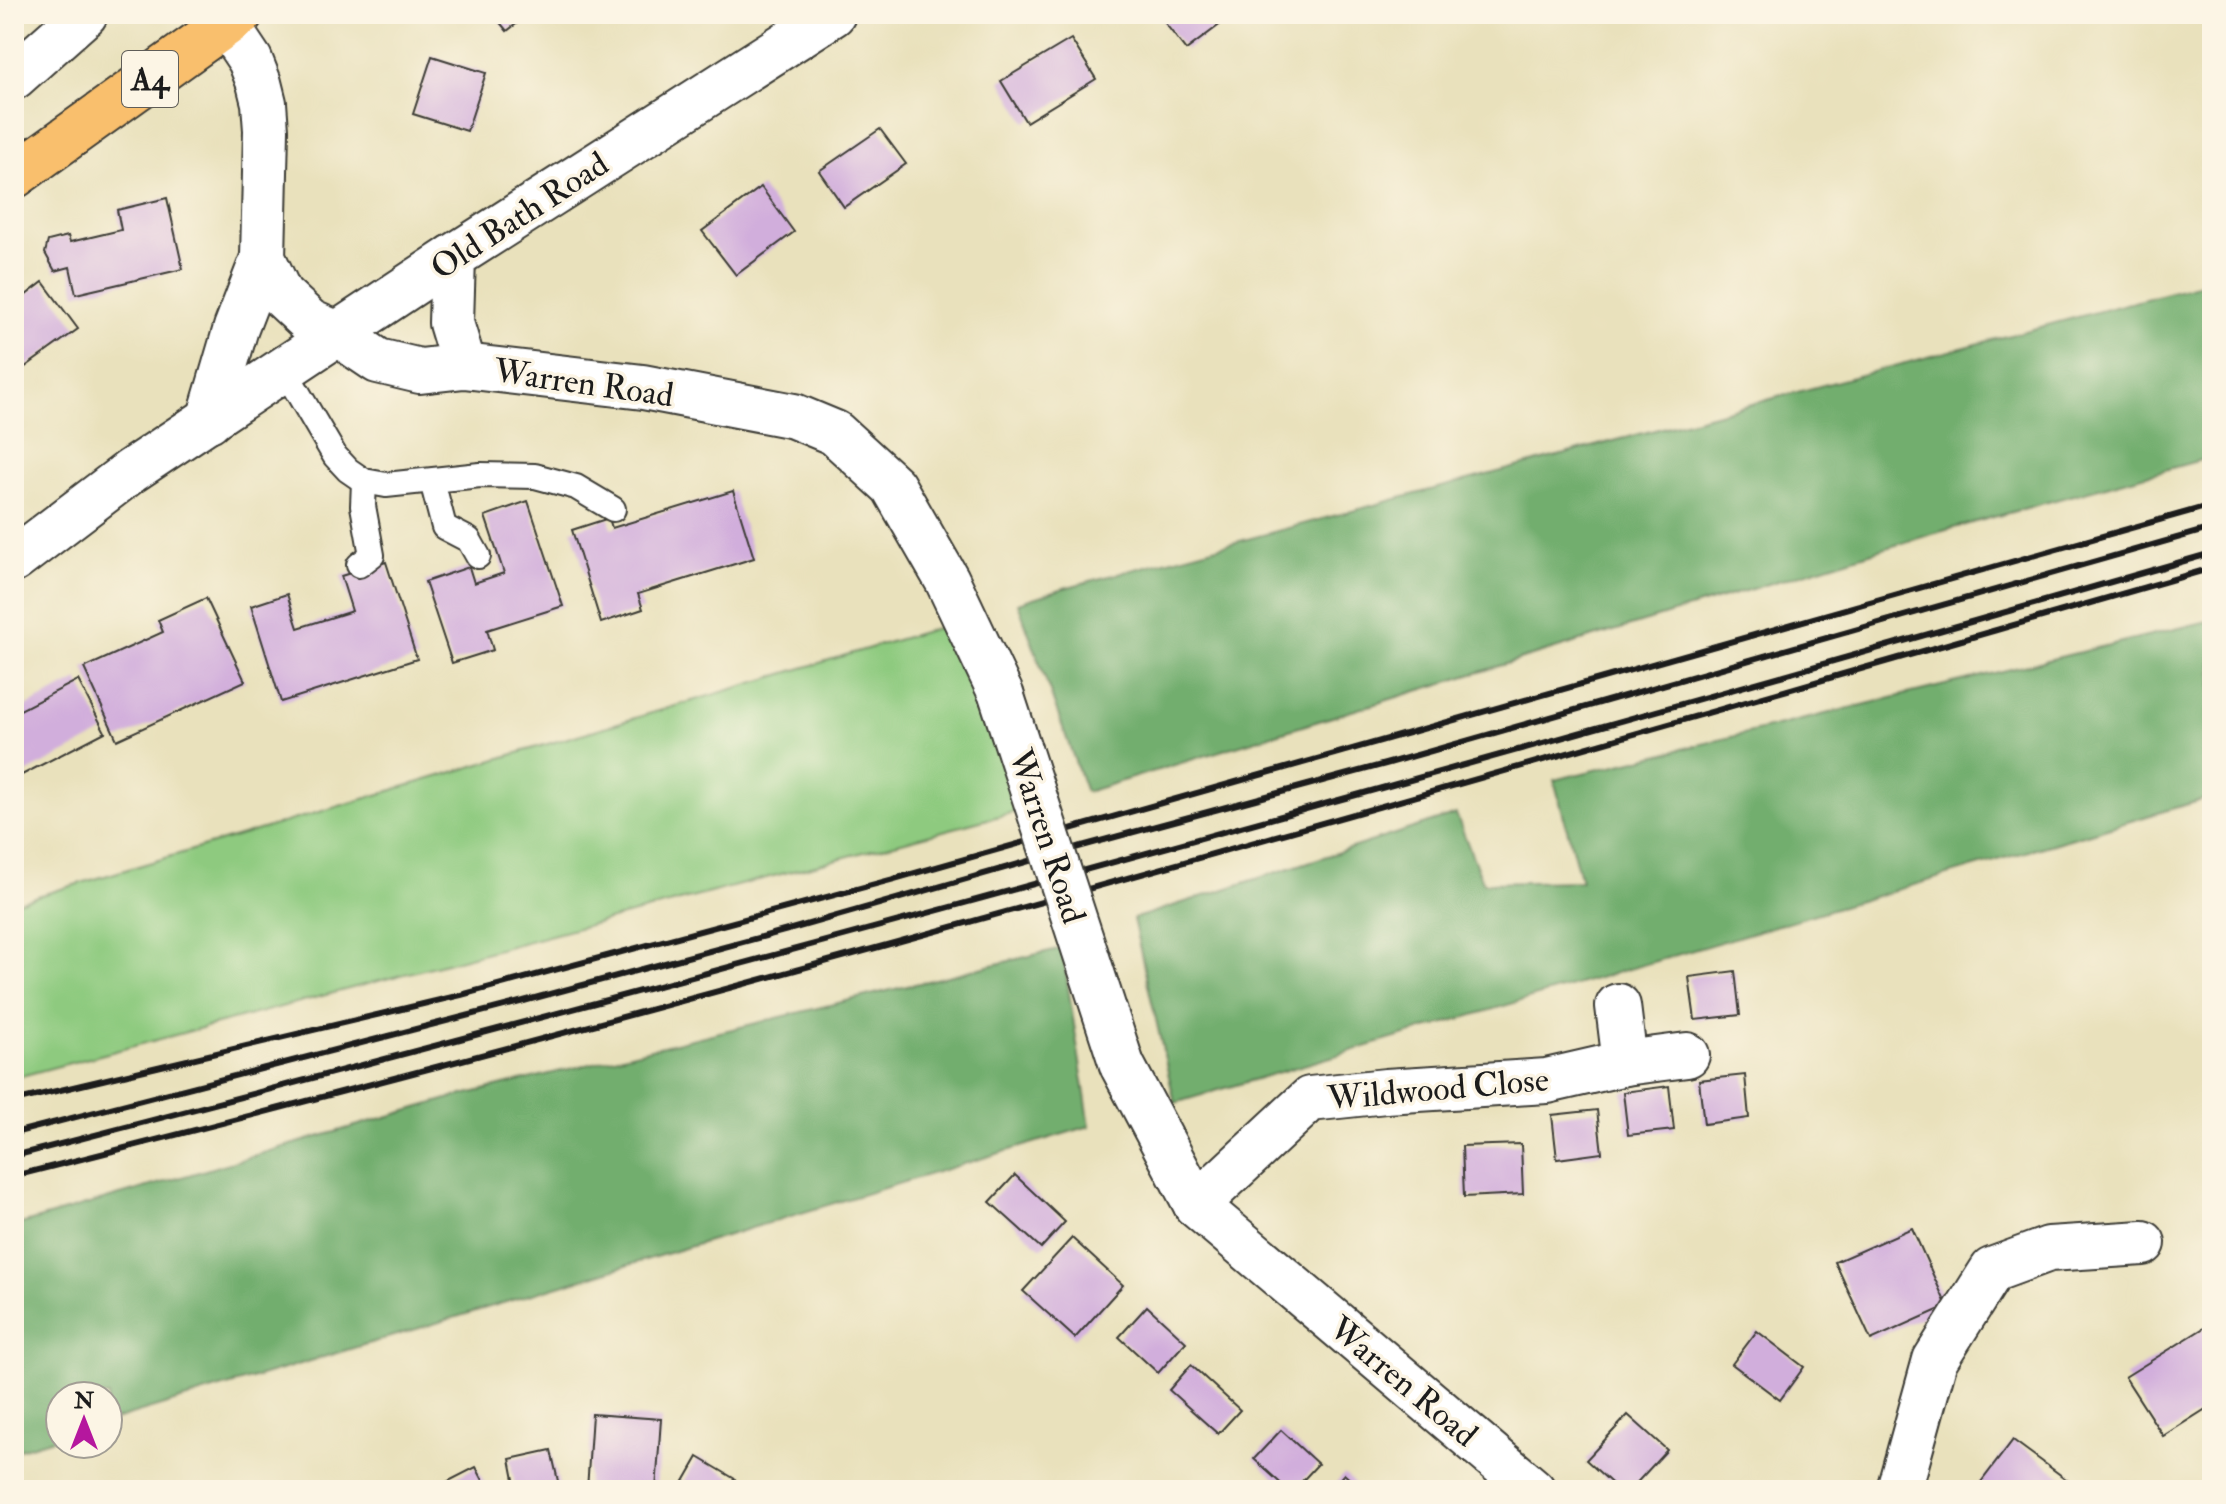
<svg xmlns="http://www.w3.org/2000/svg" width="2226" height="1504" font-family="'IM FELL Double Pica',serif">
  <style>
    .green { fill: #8eca7f; stroke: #55734e; stroke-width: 2 }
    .forest { fill: #72ae6e; stroke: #476545; stroke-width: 2 }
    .building { fill: #d1aedc }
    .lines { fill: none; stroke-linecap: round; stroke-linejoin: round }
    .lane-casing { stroke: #3b3a34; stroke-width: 28 }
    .street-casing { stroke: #3b3a34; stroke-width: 48 }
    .primary-casing { stroke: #3b3a34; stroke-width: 48 }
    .lane { stroke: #fff; stroke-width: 24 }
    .street { stroke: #fff; stroke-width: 44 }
    .primary { stroke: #f9bf6d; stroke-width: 44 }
    .rail { stroke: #1c1c1c; stroke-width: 6 }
    .street-bridge-casing { stroke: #3b3a34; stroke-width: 48; stroke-linecap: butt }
    .street-bridge { stroke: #fff; stroke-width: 44 }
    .labels { text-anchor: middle; stroke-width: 7; stroke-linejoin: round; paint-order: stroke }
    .shield { fill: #fcf5e5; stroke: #5f5d58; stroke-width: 2 }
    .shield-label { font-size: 32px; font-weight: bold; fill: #1c1c1c }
    .street-label { font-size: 34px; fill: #1c1c1c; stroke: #fcf5e5 }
  </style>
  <rect width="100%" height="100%" fill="#fcf5e5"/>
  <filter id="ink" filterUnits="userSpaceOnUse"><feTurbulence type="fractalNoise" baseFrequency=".0125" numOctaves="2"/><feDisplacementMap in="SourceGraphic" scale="16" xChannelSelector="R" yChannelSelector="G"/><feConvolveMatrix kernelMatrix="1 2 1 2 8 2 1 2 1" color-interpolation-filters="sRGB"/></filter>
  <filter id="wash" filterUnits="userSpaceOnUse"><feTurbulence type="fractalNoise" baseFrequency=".006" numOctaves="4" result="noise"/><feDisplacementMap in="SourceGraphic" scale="32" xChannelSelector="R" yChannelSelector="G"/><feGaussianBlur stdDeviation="1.8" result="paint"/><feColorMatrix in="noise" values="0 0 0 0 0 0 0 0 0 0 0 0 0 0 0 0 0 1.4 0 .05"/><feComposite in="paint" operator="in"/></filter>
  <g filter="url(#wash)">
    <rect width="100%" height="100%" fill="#e9e1bc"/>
    <polygon class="green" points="957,622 1022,810 14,1078 14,903"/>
    <g class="forest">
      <polygon points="2212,281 2212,457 1932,534 1086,792 1018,603 1064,588"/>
      <polygon points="2212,620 2212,797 1175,1103 1133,919 1456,814 1483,883 1581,881 1554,780"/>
      <polygon points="1062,948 1090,1126 108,1422 108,1396 60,1396 60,1437 14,1451 14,1226 451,1098"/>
    </g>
    <g id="blocks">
      <g class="building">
        <polygon points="493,14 529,14 507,31"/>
        <polygon points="1158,14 1234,14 1186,50"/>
        <polygon points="1071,39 1096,79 1026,122 1001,81"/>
        <polygon points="432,56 486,73 467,131 413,114"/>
        <polygon points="880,129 906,164 844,207 819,171"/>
        <polygon points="761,187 794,232 736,275 702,231"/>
        <polygon points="167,198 183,269 76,294 70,267 55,271 45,253 48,241 68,236 70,242 121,230 117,210"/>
        <polygon points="14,279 26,295 43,282 78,329 14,375"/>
        <polygon points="733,491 754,558 638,594 643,609 601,623 572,530 609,518 612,528"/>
        <polygon points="528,501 563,606 487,630 493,650 452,663 425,582 469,567 474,583 504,573 485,516"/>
        <polygon points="386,562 417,659 281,702 251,606 287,594 298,628 352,611 341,576"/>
        <polygon points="206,598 245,681 117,740 84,668 163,632 158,620"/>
        <polygon points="78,680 105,732 14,779 14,713"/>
        <polygon points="1735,971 1740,1015 1695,1020 1689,977"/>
        <polygon points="1745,1075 1749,1118 1704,1124 1699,1080"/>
        <polygon points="1669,1086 1674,1130 1628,1135 1623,1092"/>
        <polygon points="1597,1110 1602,1153 1557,1159 1552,1115"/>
        <polygon points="1521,1144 1523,1194 1464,1197 1462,1146"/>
        <polygon points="1015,1175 1065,1222 1041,1248 990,1202"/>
        <polygon points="1912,1228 1947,1306 1871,1340 1835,1262"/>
        <polygon points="1072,1238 1123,1285 1075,1338 1023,1291"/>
        <polygon points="1147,1306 1186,1342 1158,1373 1119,1337"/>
        <polygon points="2212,1323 2212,1405 2163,1436 2125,1377"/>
        <polygon points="1757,1331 1804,1367 1780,1400 1732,1364"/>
        <polygon points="1191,1365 1240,1410 1218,1434 1169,1390"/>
        <polygon points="592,1414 661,1419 656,1490 587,1490"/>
        <polygon points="1628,1415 1667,1450 1630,1490 1619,1490 1586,1460"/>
        <polygon points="1281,1430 1318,1464 1294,1490 1288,1490 1254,1459"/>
        <polygon points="2013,1440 2074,1485 2070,1490 1975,1490"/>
        <polygon points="551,1450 560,1490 516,1490 510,1459"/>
        <polygon points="698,1457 735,1479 729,1490 679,1490"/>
        <polygon points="476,1467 488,1490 438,1490 437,1487"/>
        <polygon points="1344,1474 1362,1490 1330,1490"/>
      </g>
    </g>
  </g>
  <g filter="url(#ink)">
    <use href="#blocks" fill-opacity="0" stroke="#3b3a34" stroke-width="2"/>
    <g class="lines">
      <g class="lane-casing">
        <g id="lane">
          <polyline points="284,369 335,456 348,470 364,481 386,485 480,475 535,476 576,487 613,509"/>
          <polyline points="432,481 444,527 469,540 478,556"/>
          <polyline points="359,565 372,555 363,506 364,481"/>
        </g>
      </g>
      <g class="street-casing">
        <g id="street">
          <polyline points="226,24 250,60 259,83 264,103 266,130 263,258 280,294 310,322 338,334 378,361 420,371 464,366 643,387 794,416 835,433 893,486 947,580 1001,694"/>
          <polyline points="14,77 85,14"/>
          <polyline points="453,257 451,323 464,366"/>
          <polyline points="209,420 236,328 263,258"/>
          <polyline points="14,560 131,471 284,369 453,257 833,14"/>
          <polyline points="1618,1006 1625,1063"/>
          <polyline points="1122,1065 1196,1205 1533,1490"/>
          <polyline points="1196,1205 1310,1099 1386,1091 1547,1081 1625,1063 1687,1055"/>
          <polyline points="1899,1490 1935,1360 1992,1270 2049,1249 2143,1243"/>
        </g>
      </g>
      <g class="primary-casing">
        <polyline id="primary" points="14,176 240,14"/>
      </g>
      <use href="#lane" class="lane"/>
      <use href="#street" class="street"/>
      <use href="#primary" class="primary"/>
      <g class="rail">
        <polyline points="14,1101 461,995 894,879 2212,505"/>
        <polyline points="14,1133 520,1002 795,928 1082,846 1389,763 2212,528"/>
        <path d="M 14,1156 C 750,966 1481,763 2212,553"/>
        <path d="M 14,1176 C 751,991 1481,778 2212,568"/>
      </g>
      <g class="street-bridge-casing">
        <polyline id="street-bridge" points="1001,694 1122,1065"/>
      </g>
      <use href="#street-bridge" class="street-bridge"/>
    </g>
  </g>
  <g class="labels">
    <rect class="shield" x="122" y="51" width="56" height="56" rx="6"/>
    <g class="shield-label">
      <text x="150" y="90">A4</text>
    </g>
    <g class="street-label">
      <text transform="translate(519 215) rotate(-33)" y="12">Old Bath Road</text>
      <text transform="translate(584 382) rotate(8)" y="12">Warren Road</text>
      <text transform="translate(1048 836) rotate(72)" y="12">Warren Road</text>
      <text transform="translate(1438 1088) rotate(-5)" y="12">Wildwood Close</text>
      <text transform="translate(1404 1381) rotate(40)" y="12">Warren Road</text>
    </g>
  </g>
  <rect width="2226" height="1504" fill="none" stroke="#fcf5e5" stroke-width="48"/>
  <g transform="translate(84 1420)"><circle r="38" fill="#fcf5e5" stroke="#a29e95" stroke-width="2"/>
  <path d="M0-6L14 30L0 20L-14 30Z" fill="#b5179e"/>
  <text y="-12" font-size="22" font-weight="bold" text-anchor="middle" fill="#1c1c1c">N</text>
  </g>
</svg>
